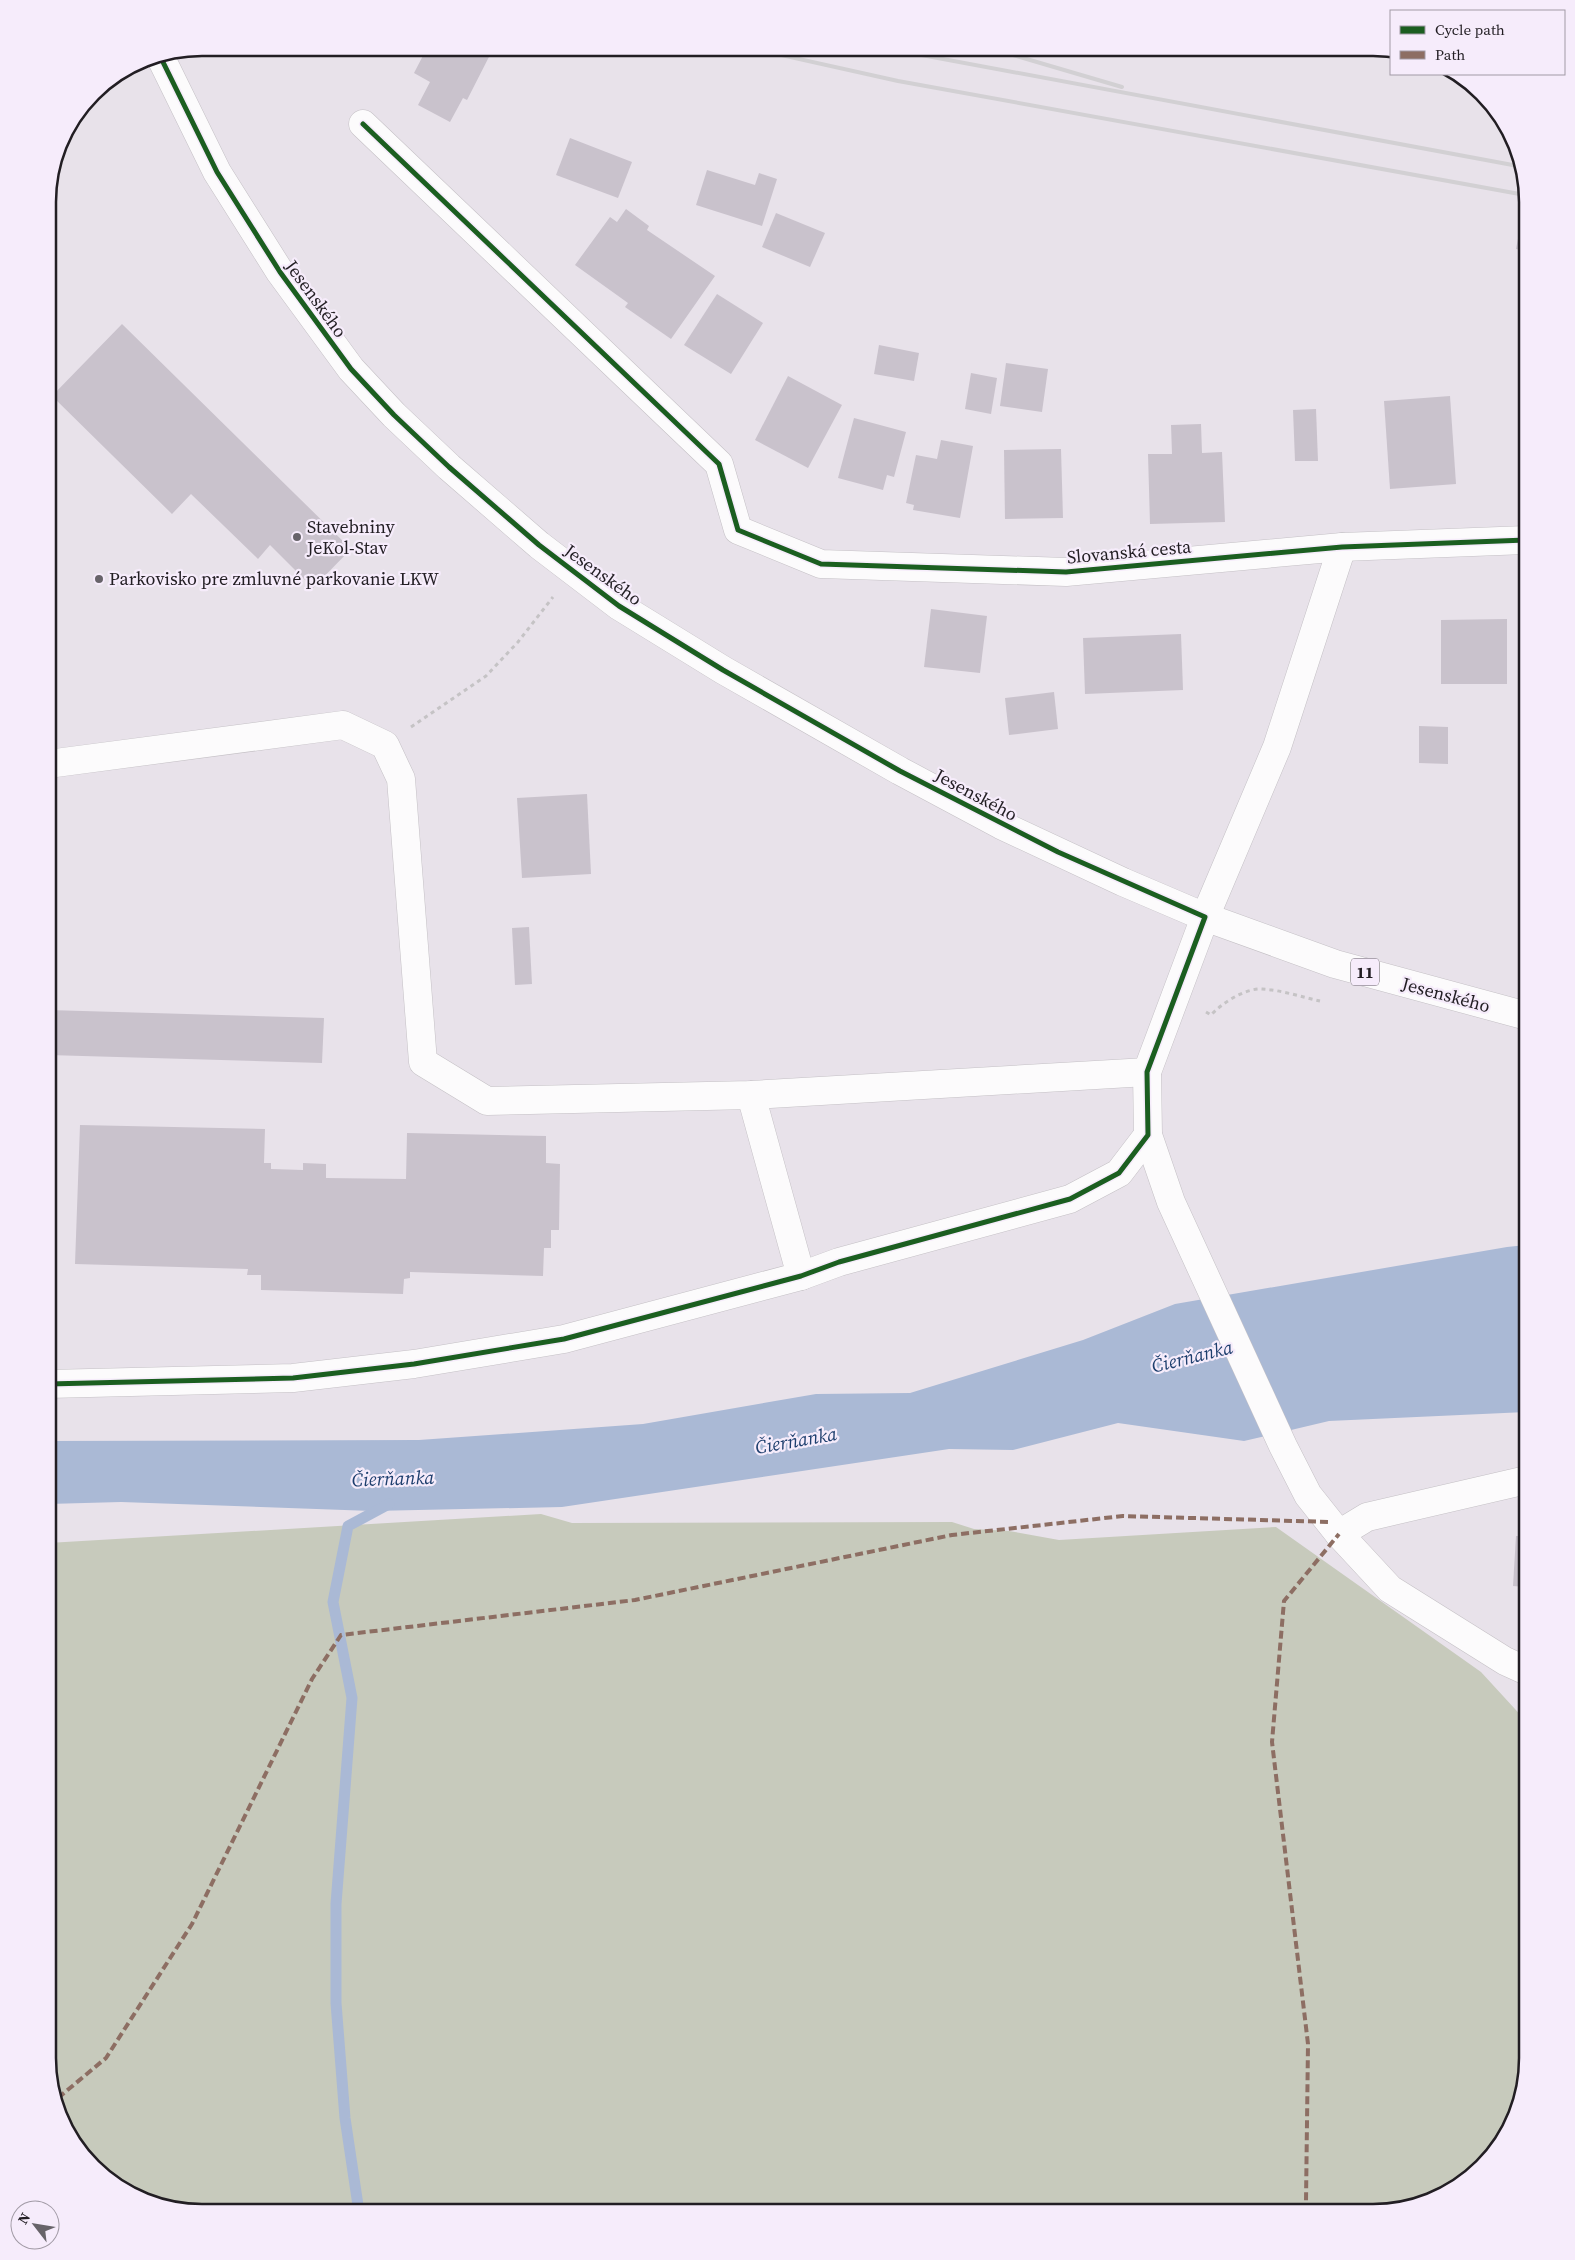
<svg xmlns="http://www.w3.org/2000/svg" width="1575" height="2260" font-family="'Source Serif 4',serif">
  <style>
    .green { fill: #c7cabc }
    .water { fill: #aab9d5 }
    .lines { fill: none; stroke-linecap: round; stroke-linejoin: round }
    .stream { stroke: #aab9d5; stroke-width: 11 }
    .building { fill: #c9c2cc }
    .minor-casing { stroke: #c4c0c5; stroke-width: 29 }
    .major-casing { stroke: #c4c0c5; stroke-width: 29 }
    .path { stroke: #c5c3c5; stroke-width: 3; stroke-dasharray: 4 4; stroke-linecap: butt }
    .minor { stroke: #fcfbfc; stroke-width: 28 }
    .major { stroke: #fcfbfc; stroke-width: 28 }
    .rail { stroke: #d2d0d3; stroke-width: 4 }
    .quiet { stroke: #8d6e63; stroke-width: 4; stroke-dasharray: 8 4; stroke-linecap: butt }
    .cycleway-casing { stroke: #f6ecfb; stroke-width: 8 }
    .cycleway { stroke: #1b5e20; stroke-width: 5 }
    .poi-dot { fill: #676369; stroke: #f6ecfb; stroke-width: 2 }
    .labels { text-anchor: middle; stroke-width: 4.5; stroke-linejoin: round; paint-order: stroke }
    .shield { fill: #f6ecfb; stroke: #625c64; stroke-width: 1 }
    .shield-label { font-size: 16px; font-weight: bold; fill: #221e23 }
    .street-label { font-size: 18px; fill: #221e23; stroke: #f6ecfb }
    .poi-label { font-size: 18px; fill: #221e23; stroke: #f6ecfb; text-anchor: start }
    .water-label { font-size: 19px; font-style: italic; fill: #1d3e6d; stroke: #f6ecfb }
    .rim { fill: none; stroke: #221e23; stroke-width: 2.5 }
  </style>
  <rect width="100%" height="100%" fill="#e8e2ea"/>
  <polygon class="green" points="541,1514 572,1523 952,1522 974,1529 1009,1531 1059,1540 1276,1527 1481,1672 1527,1722 1527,2058 1507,2135 1450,2192 1373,2212 193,2212 125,2192 68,2135 48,2057 48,1543"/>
  <polygon class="water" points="1527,1245 1527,1412 1329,1421 1244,1441 1118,1423 1013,1450 949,1449 562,1507 372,1511 121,1502 48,1504 48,1441 419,1440 643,1424 816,1394 910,1393 1083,1340 1175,1304 1507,1247"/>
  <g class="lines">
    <polyline class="stream" points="359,2212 345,2118 336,2003 336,1904 352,1698 333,1602 348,1526 389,1504"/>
  </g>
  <g class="building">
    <polygon points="427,48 489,48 493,49 467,100 463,98 450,122 418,105 430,82 414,73"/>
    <polygon points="570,138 632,162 618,198 556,175"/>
    <polygon points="707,170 755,185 759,173 777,179 762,226 696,205"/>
    <polygon points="626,209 649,226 647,230 715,276 671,339 625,307 628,303 575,265 610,217 617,222"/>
    <polygon points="776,213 825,233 810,267 762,247"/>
    <polygon points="1521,223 1527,225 1527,251 1516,249"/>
    <polygon points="717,294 763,323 731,374 684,345"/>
    <polygon points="122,324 351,549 313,588 270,545 258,559 191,494 172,514 52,396"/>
    <polygon points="879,345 919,353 914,381 874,374"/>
    <polygon points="1006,363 1048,369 1042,412 1000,406"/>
    <polygon points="971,373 997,378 991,414 965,409"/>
    <polygon points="788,376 842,405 808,468 755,440"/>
    <polygon points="1450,396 1456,484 1390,489 1384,401"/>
    <polygon points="1316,409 1318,461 1295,461 1293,410"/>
    <polygon points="854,418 906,432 894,477 887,475 883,490 838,478"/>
    <polygon points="1201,424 1202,453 1222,452 1225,522 1150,524 1148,454 1172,454 1171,425"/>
    <polygon points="941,440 973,446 960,518 913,510 914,505 906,503 916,455 937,459"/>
    <polygon points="1061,449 1063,518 1005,519 1004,450"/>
    <polygon points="931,609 987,616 980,673 924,667"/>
    <polygon points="1507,619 1507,684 1441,684 1441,620"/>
    <polygon points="1181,634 1183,690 1085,694 1083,638"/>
    <polygon points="1054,692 1058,729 1009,735 1005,698"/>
    <polygon points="1419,726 1448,727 1448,764 1419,763"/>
    <polygon points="587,794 591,874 522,878 517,798"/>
    <polygon points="529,927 532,984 515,985 512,928"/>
    <polygon points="48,1010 324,1018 322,1063 48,1055"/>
    <polygon points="80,1125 265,1129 264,1163 271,1163 271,1169 303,1170 303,1163 326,1164 326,1178 406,1179 407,1133 546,1136 546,1163 560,1164 559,1230 551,1230 551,1248 544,1248 543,1276 410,1272 410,1278 404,1279 403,1294 261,1290 261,1275 247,1275 248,1269 75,1264"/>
    <polygon points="1516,1536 1527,1536 1527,1587 1513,1586"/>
  </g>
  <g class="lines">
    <g class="minor-casing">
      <g id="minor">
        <polyline points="363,124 719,464 738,530 821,564 1066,572 1342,547 1527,540"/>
        <polyline points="1342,547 1277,747 1205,917 1147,1072 1148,1135 1171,1202 1283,1446 1308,1495 1339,1534 1390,1589 1505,1661 1527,1671"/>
        <polyline points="48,764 343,725 385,745 401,779 423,1062 487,1101 751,1095 1147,1072"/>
        <polyline points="751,1095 801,1276"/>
        <polyline points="48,1384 293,1378 414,1364 564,1339 801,1276 839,1262 1070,1199 1119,1173 1148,1135"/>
        <polyline points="1339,1534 1367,1517 1527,1480"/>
      </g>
    </g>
    <g class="major-casing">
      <polyline id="major" points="160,56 217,172 280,272 351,369 394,415 449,467 539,545 619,606 723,670 900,771 1001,825 1123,882 1205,917 1335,964 1527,1016"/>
    </g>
    <g class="path">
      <polyline points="411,727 486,676 518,642 553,597"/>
      <path d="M 1206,1012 L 1211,1015 C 1222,1003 1245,988 1262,989 C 1281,990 1302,997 1320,1001"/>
    </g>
    <use href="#minor" class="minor"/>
    <use href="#major" class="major"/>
    <g class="rail">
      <polyline points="750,48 898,81 1525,195"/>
      <polyline points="884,48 1518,166"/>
      <polyline points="989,48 1122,87"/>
    </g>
    <g class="quiet">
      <polyline points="58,2098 106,2058 192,1924 312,1679 341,1635 635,1600 952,1535 1123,1516 1330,1522"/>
      <polyline points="1304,2212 1306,2201 1308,2044 1272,1742 1284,1601 1339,1534"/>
    </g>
    <g class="cycleway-casing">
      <g id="cycleway">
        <polyline points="363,124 719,464 738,530 821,564 1066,572 1342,547 1527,540"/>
        <polyline points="48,1384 293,1378 414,1364 564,1339 801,1276 839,1262 1070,1199 1119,1173 1148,1135 1147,1072 1205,917 1058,852 900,771 723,670 619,606 539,545 449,467 394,415 351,369 280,272 217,172 160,56"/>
      </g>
    </g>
    <use href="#cycleway" class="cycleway"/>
  </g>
  <g class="poi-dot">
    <circle cx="297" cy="537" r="5"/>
    <circle cx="99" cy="579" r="5"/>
  </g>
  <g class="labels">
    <rect class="shield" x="1351" y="958.5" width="28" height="27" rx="4"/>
    <g class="shield-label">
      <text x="1365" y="978">11</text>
    </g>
    <g class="street-label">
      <text transform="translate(316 299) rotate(54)" y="6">Jesenského</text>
      <text transform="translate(1129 552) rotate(-5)" y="6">Slovanská cesta</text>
      <text transform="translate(603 575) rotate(36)" y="6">Jesenského</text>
      <text transform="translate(976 795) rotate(28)" y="6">Jesenského</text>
      <text transform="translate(1446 995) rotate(15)" y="6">Jesenského</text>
    </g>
    <g class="poi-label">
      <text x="307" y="533">Stavebniny<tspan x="307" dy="21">JeKol-Stav</tspan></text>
      <text x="109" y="585">Parkovisko pre zmluvné parkovanie LKW</text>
    </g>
    <g class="water-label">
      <text transform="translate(1192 1356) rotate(-14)" y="7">Čierňanka</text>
      <text transform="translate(796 1440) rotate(-10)" y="7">Čierňanka</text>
      <text transform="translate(393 1478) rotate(-2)" y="7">Čierňanka</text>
    </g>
  </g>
  <path d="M0 0H1575V2260H0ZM202 56H1373A146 146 0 0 1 1519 202V2058A146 146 0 0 1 1373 2204H202A146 146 0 0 1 56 2058V202A146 146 0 0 1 202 56Z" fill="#f6ecfb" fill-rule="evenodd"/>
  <path class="rim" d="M202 56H1373A146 146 0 0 1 1519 202V2058A146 146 0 0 1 1373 2204H202A146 146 0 0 1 56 2058V202A146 146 0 0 1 202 56Z"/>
  <rect x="1390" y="10" width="175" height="65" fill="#f6ecfb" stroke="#a19aa5"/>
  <rect x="1400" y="26" width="25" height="8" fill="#1b5e20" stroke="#a19aa5"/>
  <text x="1435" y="35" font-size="15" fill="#221e23">Cycle path</text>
  <rect x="1400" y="51" width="25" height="8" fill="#8d6e63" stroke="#a19aa5"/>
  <text x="1435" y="60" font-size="15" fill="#221e23">Path</text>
  <g transform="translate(35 2225) rotate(301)"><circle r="24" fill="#f6ecfb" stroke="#a19aa5"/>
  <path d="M0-4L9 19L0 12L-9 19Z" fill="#676369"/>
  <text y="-8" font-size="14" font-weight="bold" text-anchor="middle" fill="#221e23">N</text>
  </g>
</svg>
